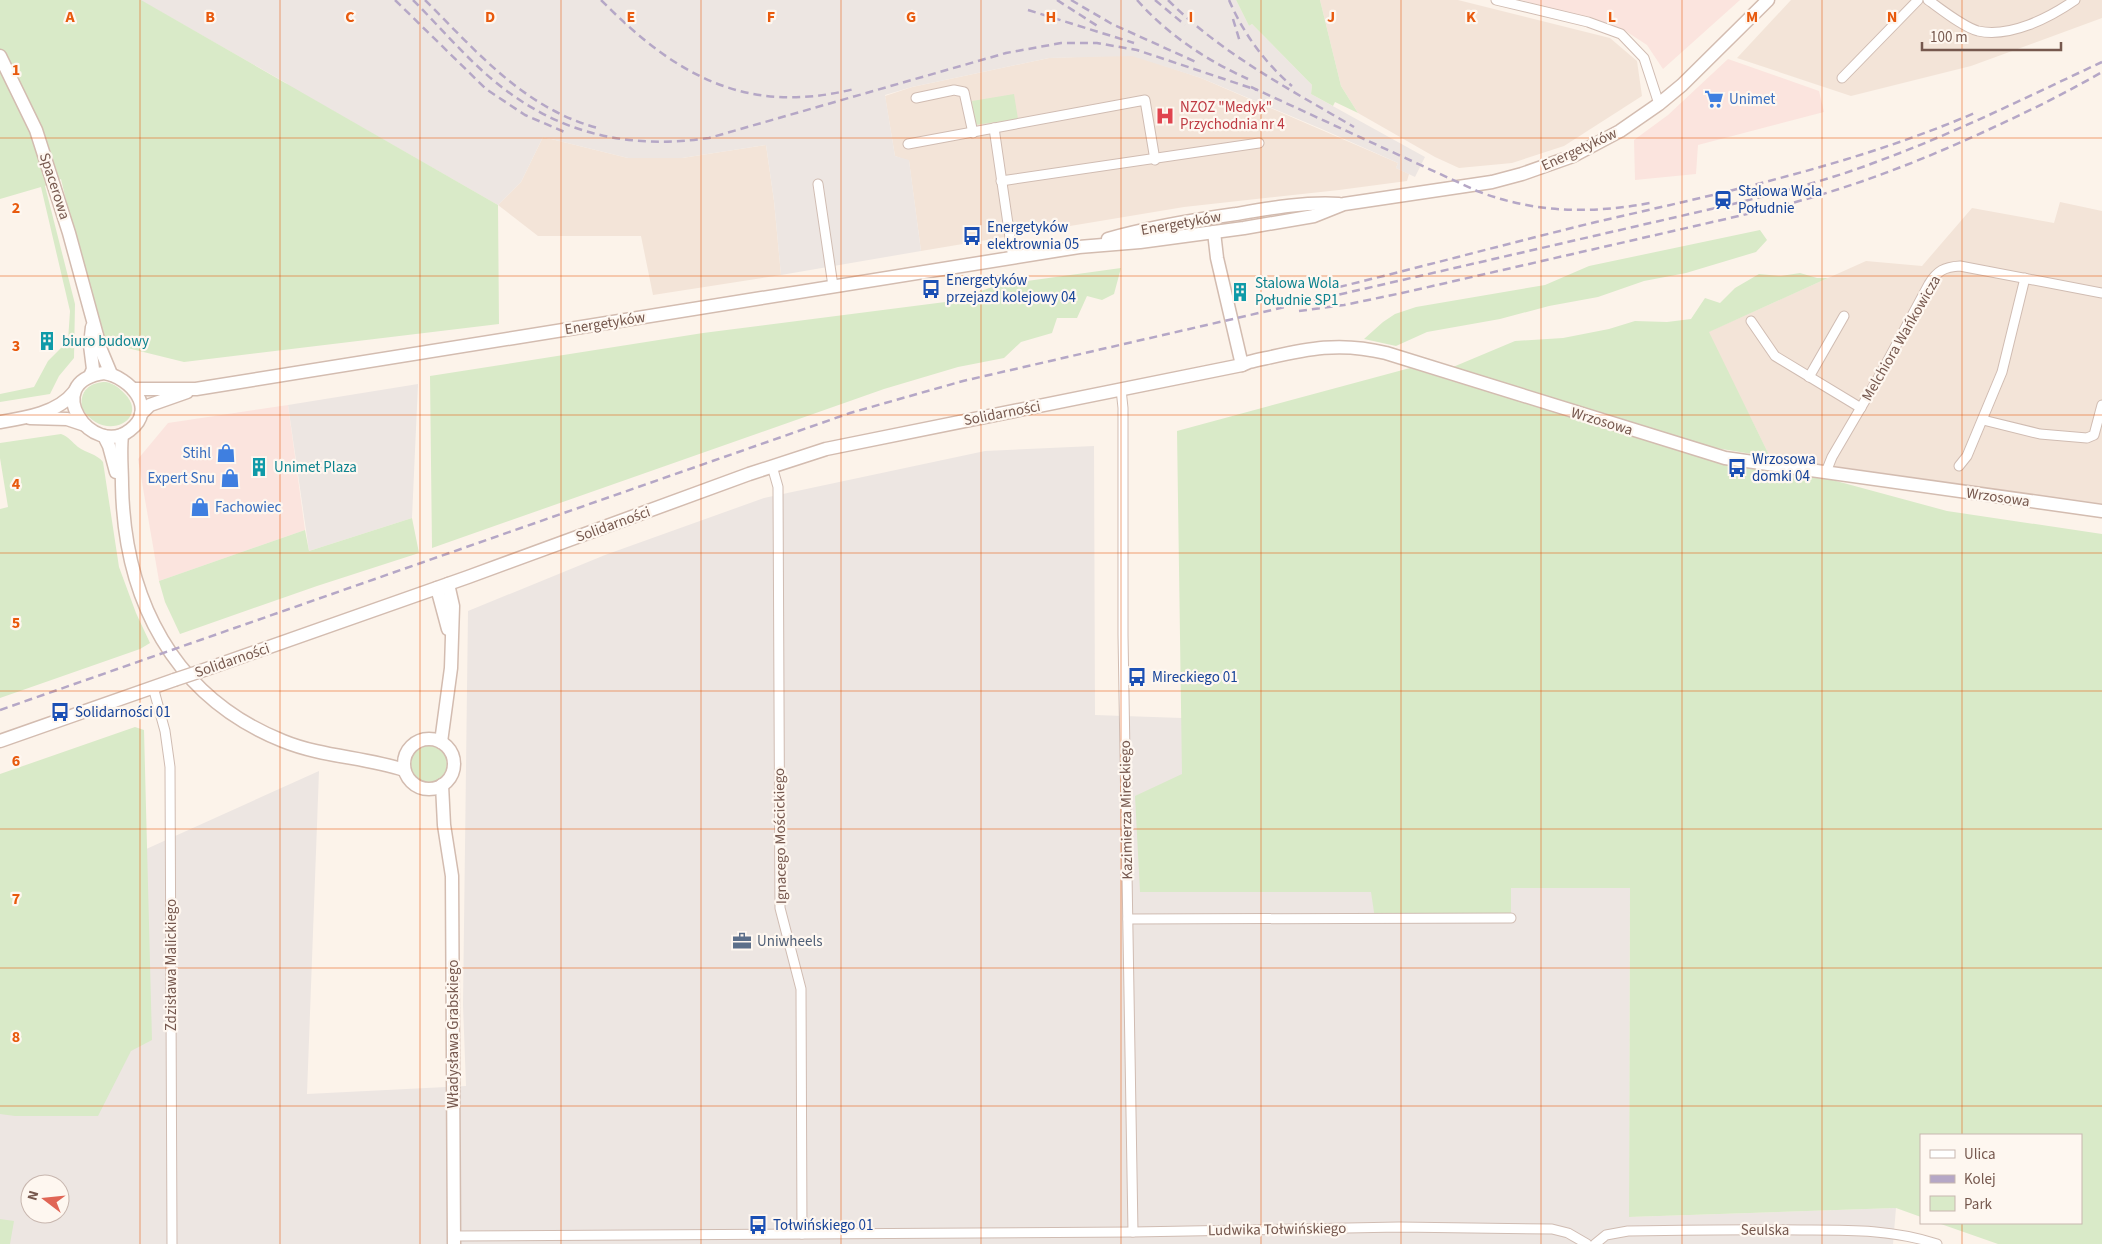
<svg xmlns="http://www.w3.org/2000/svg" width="2102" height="1244" font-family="'Source Sans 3',sans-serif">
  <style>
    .residential { fill: #f3e4d8 }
    .commercial { fill: #fbe4de }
    .industrial { fill: #ede6e2; fill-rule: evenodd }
    .green { fill: #d9eac8 }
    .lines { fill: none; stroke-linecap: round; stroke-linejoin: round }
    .street-casing { stroke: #d0bcb2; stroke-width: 11 }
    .secondary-casing { stroke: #d3bcb0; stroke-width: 15 }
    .street { stroke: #fff; stroke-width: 9 }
    .secondary { stroke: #fff; stroke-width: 12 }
    .rail { stroke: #b5a7c6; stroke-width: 2.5; stroke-dasharray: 8 5; stroke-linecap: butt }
    .secondary-bridge-casing { stroke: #d3bcb0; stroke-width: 15; stroke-linecap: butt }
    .secondary-bridge { stroke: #fff; stroke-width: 12 }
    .grid { fill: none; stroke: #e8590c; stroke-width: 1; stroke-opacity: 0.55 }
    .labels { text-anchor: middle; stroke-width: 4.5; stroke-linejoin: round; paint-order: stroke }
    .shop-label { font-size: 15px; fill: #366cbe; stroke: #fef7f0; text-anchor: start }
    .health-label { font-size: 15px; fill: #be3a42; stroke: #fef7f0; text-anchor: start }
    .street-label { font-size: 15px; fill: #76584e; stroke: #fef7f0 }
    .transit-label { font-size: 15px; fill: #164399; stroke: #fef7f0; text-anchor: start }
    .culture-label { font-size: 15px; fill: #0d838f; stroke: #fef7f0; text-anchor: start }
    .service-label { font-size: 15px; fill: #4e5e75; stroke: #fef7f0; text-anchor: start }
    .grid-label { font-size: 16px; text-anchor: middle; font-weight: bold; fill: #e8590c; stroke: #fef7f0; stroke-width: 4.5; stroke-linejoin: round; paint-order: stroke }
  </style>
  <rect width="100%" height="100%" fill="#fcf3ea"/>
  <g class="residential">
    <polygon points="1320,0 1458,0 1610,38 1637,61 1642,96 1564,146 1512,163 1459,168 1435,157 1358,113 1341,86"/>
    <polygon points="1791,0 2102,0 2102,18 1971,66 1851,96 1737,58"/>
    <polygon points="1132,55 1201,78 1398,163 1396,168 1409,174 1407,181 1339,190 1184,207 921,251 909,161 895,156 885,96 912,87 1049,58"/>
    <polygon points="543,137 628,158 682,158 766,145 774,201 781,275 653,295 641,236 538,236 498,205 521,182"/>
    <polygon points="2060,202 2102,211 2102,504 1770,457 1708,332 1866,261 1922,266 1972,208 2054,223"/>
  </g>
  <g class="commercial">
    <polygon points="1521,0 1740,0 1663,69 1647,45 1624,30"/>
    <polygon points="1728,59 1819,91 1824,112 1698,145 1696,174 1635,180 1634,140 1668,115"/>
    <polygon points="288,405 305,530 159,581 138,459 168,423"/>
  </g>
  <g class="industrial">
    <polygon points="140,0 1236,0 1249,26 1252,24 1312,85 1311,94 1425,157 1415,177 1396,168 1398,163 1324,130 1201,78 1132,56 1049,58 912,87 885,95 895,156 909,160 921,251 781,275 774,201 766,145 682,158 628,158 543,137 521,182 498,205 300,92 291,94 286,83"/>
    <polygon points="418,384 412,518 309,551 288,405"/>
    <path d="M 1094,446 L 1095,715 L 1182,718 L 1182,774 L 1140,892 L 1372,892 L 1511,918 L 1511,888 L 1630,888 L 1629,1217 L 1896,1208 L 1893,1244 L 0,1244 L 0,915 L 319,771 L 307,1094 L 466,1086 L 463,1005 L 468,611 L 605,555 L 764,498 L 985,451 ZM 30,1184 L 60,1184 L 60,1214 L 30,1214 Z"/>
  </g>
  <g class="green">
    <polygon points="0,0 141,0 498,205 499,324 184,362 99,341 61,179 45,186 75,304 74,358 59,376 50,394 0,402 0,394 34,387 48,361 68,341 70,311 41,187 0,199"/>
    <polygon points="1236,0 1320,0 1341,86 1358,113 1335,102 1333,106 1311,94 1312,85 1252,24 1249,26"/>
    <polygon points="1014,94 1018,119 975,125 972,101"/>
    <polygon points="1760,230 1767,240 1756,252 1686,273 1644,281 1598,297 1549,306 1500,319 1427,332 1396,346 1364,339 1383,322 1395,314 1416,307 1545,285 1589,266"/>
    <polygon points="1121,268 1114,294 1102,300 1087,296 1077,318 1057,318 1052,333 1021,342 1004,358 958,367 884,389 432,548 430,376 703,333 953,301 998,285"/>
    <polygon points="1800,273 1817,278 1828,278 1709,332 1770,457 1704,446 1453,367 1515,341 1563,338 1609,329 1635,321 1667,322 1691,319 1705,298 1720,303 1735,288 1759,274 1781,276"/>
    <polygon points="1410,368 1711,460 1772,471 1814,475 1947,511 2102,534 2102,1244 1998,1244 1938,1223 2081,1223 2081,1135 1921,1135 1921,1217 1896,1208 1629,1217 1630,888 1511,888 1511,918 1375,919 1371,892 1140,892 1135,796 1182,774 1177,431"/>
    <path d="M 106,382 C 115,384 119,388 125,394 C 150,420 103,444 82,408 C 79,391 90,382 106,382 Z"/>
    <path d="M 61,434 C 68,436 72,442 78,447 C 86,453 97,454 103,462 L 119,567 L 136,613 L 150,643 L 140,649 L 0,698 L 0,509 L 8,507 L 0,458 L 0,443 Z"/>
    <polygon points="412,518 419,553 317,586 180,634 165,602 159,581 305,530 309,551"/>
    <polygon points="135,727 144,730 152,1040 131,1051 98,1116 15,1116 0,1114 0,774"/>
    <circle cx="429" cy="764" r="18"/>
    <polygon points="0,1219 14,1221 10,1244 0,1244"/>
  </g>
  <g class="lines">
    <g class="street-casing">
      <g id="street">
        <polyline points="1496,0 1588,22 1621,34 1644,58 1659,104"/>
        <path d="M 1928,0 C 1941,9 1963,27 1978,31 C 2010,38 2049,18 2075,0"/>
        <polyline points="1842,78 1918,0"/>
        <polyline points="916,98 954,90 964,92 973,133"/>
        <polyline points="994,128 1013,258"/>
        <polyline points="908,144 1145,100 1155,160"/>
        <polyline points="1001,181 1259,143"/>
        <polyline points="818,184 833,286"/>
        <polyline points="1751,321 1775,356 1861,408"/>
        <polyline points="1809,377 1844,316"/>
        <polyline points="1121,389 1123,408 1123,635 1133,1232"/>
        <polyline points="1983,420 2040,434 2087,438 2094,435 2102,405"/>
        <polyline points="772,466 778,487 780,908 801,989 802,1234"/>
        <polyline points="1959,466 1967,456 2002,372 2025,278"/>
        <path d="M 1826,472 L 1832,457 L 1880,375 L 1929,284 C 1937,271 1944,267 1960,266 L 2102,293"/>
        <polyline points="153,687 165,731 170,767 172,1244"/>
        <polyline points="1128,919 1511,918"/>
        <polyline points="453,1236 1133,1232 1399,1227 1552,1229 1568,1233 1587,1244"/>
        <path d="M 1595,1244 L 1606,1235 L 1628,1231 C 1685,1230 1743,1229 1801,1230 C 1847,1230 1892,1229 1937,1244"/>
      </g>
    </g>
    <g class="secondary-casing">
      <g id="secondary">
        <polyline points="0,56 36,130 69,233 101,350 111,374"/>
        <polyline points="1214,232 1217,258 1242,365"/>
        <path d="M 1108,239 C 1150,227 1193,220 1236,214 C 1271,208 1304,202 1339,204"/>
        <path d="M 104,373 C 130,377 158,409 130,430 C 92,460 39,382 104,373 Z"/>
        <polyline points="90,376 93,369 90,345 92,327"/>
        <polyline points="133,389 196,389 1079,247 1140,242 1244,228 1314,216 1344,204 1492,182 1522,174 1573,156 1620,131 1659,104 1682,85 1768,0"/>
        <polyline points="141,414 150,405 187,392"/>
        <polyline points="30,418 67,419 85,425"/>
        <path d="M 0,422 C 25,418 58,413 74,392"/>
        <path d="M 122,435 C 120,452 122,468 122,485 C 124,599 173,697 283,741 C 322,757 365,757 404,770"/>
        <polyline points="104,436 109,446 116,472"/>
        <polyline points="437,588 448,629"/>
        <path d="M 201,671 L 468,577 L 749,474 L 826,449 L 1242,365 L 1249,362 C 1299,351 1334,340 1386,353 L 1725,458 L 2102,511"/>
        <circle cx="429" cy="764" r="25"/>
        <polyline points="0,741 174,680"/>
        <polyline points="441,742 451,668 453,606 448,584"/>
        <polyline points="442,785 444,825 452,876 454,1244"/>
      </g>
    </g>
    <use href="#street" class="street"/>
    <use href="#secondary" class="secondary"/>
    <g class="rail">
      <polyline points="395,0 486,89 525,115 567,133"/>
      <path d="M 413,0 C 442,29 470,63 503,88 C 565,136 633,149 709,138 L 1006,53 L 1061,43 L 1097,43 L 1137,50 L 1257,90"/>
      <path d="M 425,0 C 476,51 525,109 598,128"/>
      <path d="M 601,0 C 675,75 746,116 854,89"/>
      <polyline points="1057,0 1099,27"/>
      <polyline points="1071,0 1112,24 1196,62"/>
      <path d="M 1137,0 C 1168,35 1206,60 1248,79"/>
      <polyline points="1155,0 1185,25"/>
      <path d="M 1168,0 C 1222,54 1289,89 1354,127"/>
      <path d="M 1229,0 C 1243,33 1265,63 1292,86"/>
      <polyline points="1028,10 1134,43"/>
      <polyline points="1233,19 1240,42"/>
      <path d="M 1251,87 L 1477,191 C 1534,213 1591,214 1650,203"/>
      <path d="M 1339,287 C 1425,266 1510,243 1596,222 C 1726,192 1854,165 1977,112"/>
      <path d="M 1299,311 L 1344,305 L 1402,293 L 1765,210 C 1843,191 1917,163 1990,129 C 2029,111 2066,93 2102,72"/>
      <path d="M 0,710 L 850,413 L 963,381 L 1733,204 C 1781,192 1829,180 1876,162 C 1953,134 2027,97 2102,62"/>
    </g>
    <g class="secondary-bridge-casing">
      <polyline id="secondary-bridge" points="174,680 201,671"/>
    </g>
    <use href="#secondary-bridge" class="secondary-bridge"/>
  </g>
  <path class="grid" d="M 140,0 L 140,1244M 280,0 L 280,1244M 420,0 L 420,1244M 561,0 L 561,1244M 701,0 L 701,1244M 841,0 L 841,1244M 981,0 L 981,1244M 1121,0 L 1121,1244M 1261,0 L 1261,1244M 1401,0 L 1401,1244M 1541,0 L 1541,1244M 1682,0 L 1682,1244M 1822,0 L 1822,1244M 1962,0 L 1962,1135M 0,138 L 2102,138M 0,276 L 2102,276M 0,415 L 2102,415M 0,553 L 2102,553M 0,691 L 2102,691M 0,829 L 2102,829M 0,968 L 2102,968M 0,1106 L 2102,1106M 1962,1223 L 1962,1244"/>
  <defs>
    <g id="supermarket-bare" transform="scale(1.5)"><path d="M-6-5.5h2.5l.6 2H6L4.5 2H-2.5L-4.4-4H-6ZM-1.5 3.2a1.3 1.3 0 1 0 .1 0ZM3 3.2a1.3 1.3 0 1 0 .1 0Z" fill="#3f7fe0" stroke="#fef7f0" stroke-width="2.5" paint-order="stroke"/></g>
    <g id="hospital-bare" transform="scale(1.5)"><path d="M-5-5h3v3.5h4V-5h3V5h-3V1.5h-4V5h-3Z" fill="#e0444e" stroke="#fef7f0" stroke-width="2.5" paint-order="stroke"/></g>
    <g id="station-bare" transform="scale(1.5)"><path d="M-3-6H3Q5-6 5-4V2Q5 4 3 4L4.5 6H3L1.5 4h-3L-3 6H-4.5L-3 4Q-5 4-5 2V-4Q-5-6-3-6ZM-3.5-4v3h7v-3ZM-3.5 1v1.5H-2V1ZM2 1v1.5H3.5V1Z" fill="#1a4fb4" stroke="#fef7f0" stroke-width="2.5" paint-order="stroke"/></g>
    <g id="bus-bare" transform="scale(1.5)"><path d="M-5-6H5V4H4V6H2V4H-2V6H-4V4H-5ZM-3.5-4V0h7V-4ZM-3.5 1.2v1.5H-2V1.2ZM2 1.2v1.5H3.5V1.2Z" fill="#1a4fb4" stroke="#fef7f0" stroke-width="2.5" paint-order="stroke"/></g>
    <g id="building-bare" transform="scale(1.5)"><path d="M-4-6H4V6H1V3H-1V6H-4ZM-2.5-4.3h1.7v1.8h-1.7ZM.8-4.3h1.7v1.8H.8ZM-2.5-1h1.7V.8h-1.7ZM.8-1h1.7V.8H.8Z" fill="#0f9aa8" stroke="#fef7f0" stroke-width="2.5" paint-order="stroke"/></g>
    <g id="shop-bare" transform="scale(1.5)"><path d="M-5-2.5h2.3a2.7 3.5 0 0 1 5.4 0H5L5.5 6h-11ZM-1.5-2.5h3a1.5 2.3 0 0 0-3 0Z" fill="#3f7fe0" stroke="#fef7f0" stroke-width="2.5" paint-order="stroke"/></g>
    <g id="office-bare" transform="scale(1.5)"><path d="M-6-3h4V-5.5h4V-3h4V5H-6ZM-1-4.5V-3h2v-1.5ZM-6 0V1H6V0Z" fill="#5c6f8a" stroke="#fef7f0" stroke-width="2.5" paint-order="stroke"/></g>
  </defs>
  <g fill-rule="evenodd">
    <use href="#supermarket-bare" x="1714" y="99"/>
    <use href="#hospital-bare" x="1165" y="116"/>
    <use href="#station-bare" x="1723" y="200"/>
    <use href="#bus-bare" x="972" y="236"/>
    <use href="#bus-bare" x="931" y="289"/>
    <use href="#building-bare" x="1240" y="292"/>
    <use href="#building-bare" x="47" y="341"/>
    <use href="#shop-bare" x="226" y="453"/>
    <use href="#building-bare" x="259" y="467"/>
    <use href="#bus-bare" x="1737" y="468"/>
    <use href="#shop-bare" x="230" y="478"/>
    <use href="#shop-bare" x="200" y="507"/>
    <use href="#bus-bare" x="1137" y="677"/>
    <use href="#bus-bare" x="60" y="712"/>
    <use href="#office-bare" x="742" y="941"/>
    <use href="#bus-bare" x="758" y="1225"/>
  </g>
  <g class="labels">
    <g class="shop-label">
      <text x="1729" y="104">Unimet</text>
      <text x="211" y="458" text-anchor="end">Stihl</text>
      <text x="215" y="483" text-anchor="end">Expert Snu</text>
      <text x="215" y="512">Fachowiec</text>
    </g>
    <g class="health-label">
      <text x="1180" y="112">NZOZ "Medyk"<tspan x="1180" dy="17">Przychodnia nr 4</tspan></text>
    </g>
    <g class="street-label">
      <text transform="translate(1579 149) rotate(-25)" y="5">Energetyków</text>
      <text transform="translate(55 186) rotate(72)" y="5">Spacerowa</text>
      <text transform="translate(1181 223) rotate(-10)" y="5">Energetyków</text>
      <text transform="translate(605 323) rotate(-9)" y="5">Energetyków</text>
      <text transform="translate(1901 338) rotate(-60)" y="5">Melchiora Wańkowicza</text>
      <text transform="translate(1002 413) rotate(-11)" y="5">Solidarności</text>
      <text transform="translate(1602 421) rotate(17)" y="5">Wrzosowa</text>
      <text transform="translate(1998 497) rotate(8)" y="5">Wrzosowa</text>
      <text transform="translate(613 524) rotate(-20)" y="5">Solidarności</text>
      <text transform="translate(232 660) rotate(-19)" y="5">Solidarności</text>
      <text transform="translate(1126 810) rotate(-91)" y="5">Kazimierza Mireckiego</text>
      <text transform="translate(780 836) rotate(-91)" y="5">Ignacego Mościckiego</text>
      <text transform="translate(171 965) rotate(-90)" y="5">Zdzisława Malickiego</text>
      <text transform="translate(453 1034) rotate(-90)" y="5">Władysława Grabskiego</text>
      <text transform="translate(1277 1229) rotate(-1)" y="5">Ludwika Tołwińskiego</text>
      <text x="1765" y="1235">Seulska</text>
    </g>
    <g class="transit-label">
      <text x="1738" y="196">Stalowa Wola<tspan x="1738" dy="17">Południe</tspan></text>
      <text x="987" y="232">Energetyków<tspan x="987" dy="17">elektrownia 05</tspan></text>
      <text x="946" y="285">Energetyków<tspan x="946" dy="17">przejazd kolejowy 04</tspan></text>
      <text x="1752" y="464">Wrzosowa<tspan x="1752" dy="17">domki 04</tspan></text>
      <text x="1152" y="682">Mireckiego 01</text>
      <text x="75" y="717">Solidarności 01</text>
      <text x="773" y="1230">Tołwińskiego 01</text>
    </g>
    <g class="culture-label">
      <text x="1255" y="288">Stalowa Wola<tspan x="1255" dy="17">Południe SP1</tspan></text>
      <text x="62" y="346">biuro budowy</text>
      <text x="274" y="472">Unimet Plaza</text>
    </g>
    <g class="service-label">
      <text x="757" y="946">Uniwheels</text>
    </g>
  </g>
  <g class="grid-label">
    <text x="70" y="22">A</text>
    <text x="210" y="22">B</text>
    <text x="350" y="22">C</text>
    <text x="490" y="22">D</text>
    <text x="631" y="22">E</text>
    <text x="771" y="22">F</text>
    <text x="911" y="22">G</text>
    <text x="1051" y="22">H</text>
    <text x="1191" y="22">I</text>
    <text x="1331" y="22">J</text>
    <text x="1471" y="22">K</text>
    <text x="1612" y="22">L</text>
    <text x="1752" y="22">M</text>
    <text x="1892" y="22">N</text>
    <text x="16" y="75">1</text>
    <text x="16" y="213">2</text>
    <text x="16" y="351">3</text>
    <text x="16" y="489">4</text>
    <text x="16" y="628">5</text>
    <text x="16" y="766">6</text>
    <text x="16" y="904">7</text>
    <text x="16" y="1042">8</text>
  </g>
  <rect x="1920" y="1134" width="162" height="90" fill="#fef7f0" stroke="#c8b7af"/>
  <rect x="1930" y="1150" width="25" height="8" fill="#ffffff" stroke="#c8b7af"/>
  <text x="1964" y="1159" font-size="15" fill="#76584e">Ulica</text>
  <rect x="1930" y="1175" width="25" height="8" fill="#b5a7c6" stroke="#c8b7af"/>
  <text x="1964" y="1184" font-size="15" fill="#76584e">Kolej</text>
  <rect x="1930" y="1196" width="25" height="15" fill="#d9eac8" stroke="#c8b7af"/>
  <text x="1964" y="1209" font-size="15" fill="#76584e">Park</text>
  <g transform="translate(45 1199) rotate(286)"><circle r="24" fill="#fef7f0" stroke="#c8b7af"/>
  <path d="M0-4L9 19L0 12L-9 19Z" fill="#e06555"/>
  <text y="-8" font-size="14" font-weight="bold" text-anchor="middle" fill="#76584e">N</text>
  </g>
  <path d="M1922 42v8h139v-8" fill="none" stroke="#76584e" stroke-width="2.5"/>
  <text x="1930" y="42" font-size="15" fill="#76584e" stroke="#fef7f0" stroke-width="4" paint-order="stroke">100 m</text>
</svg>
